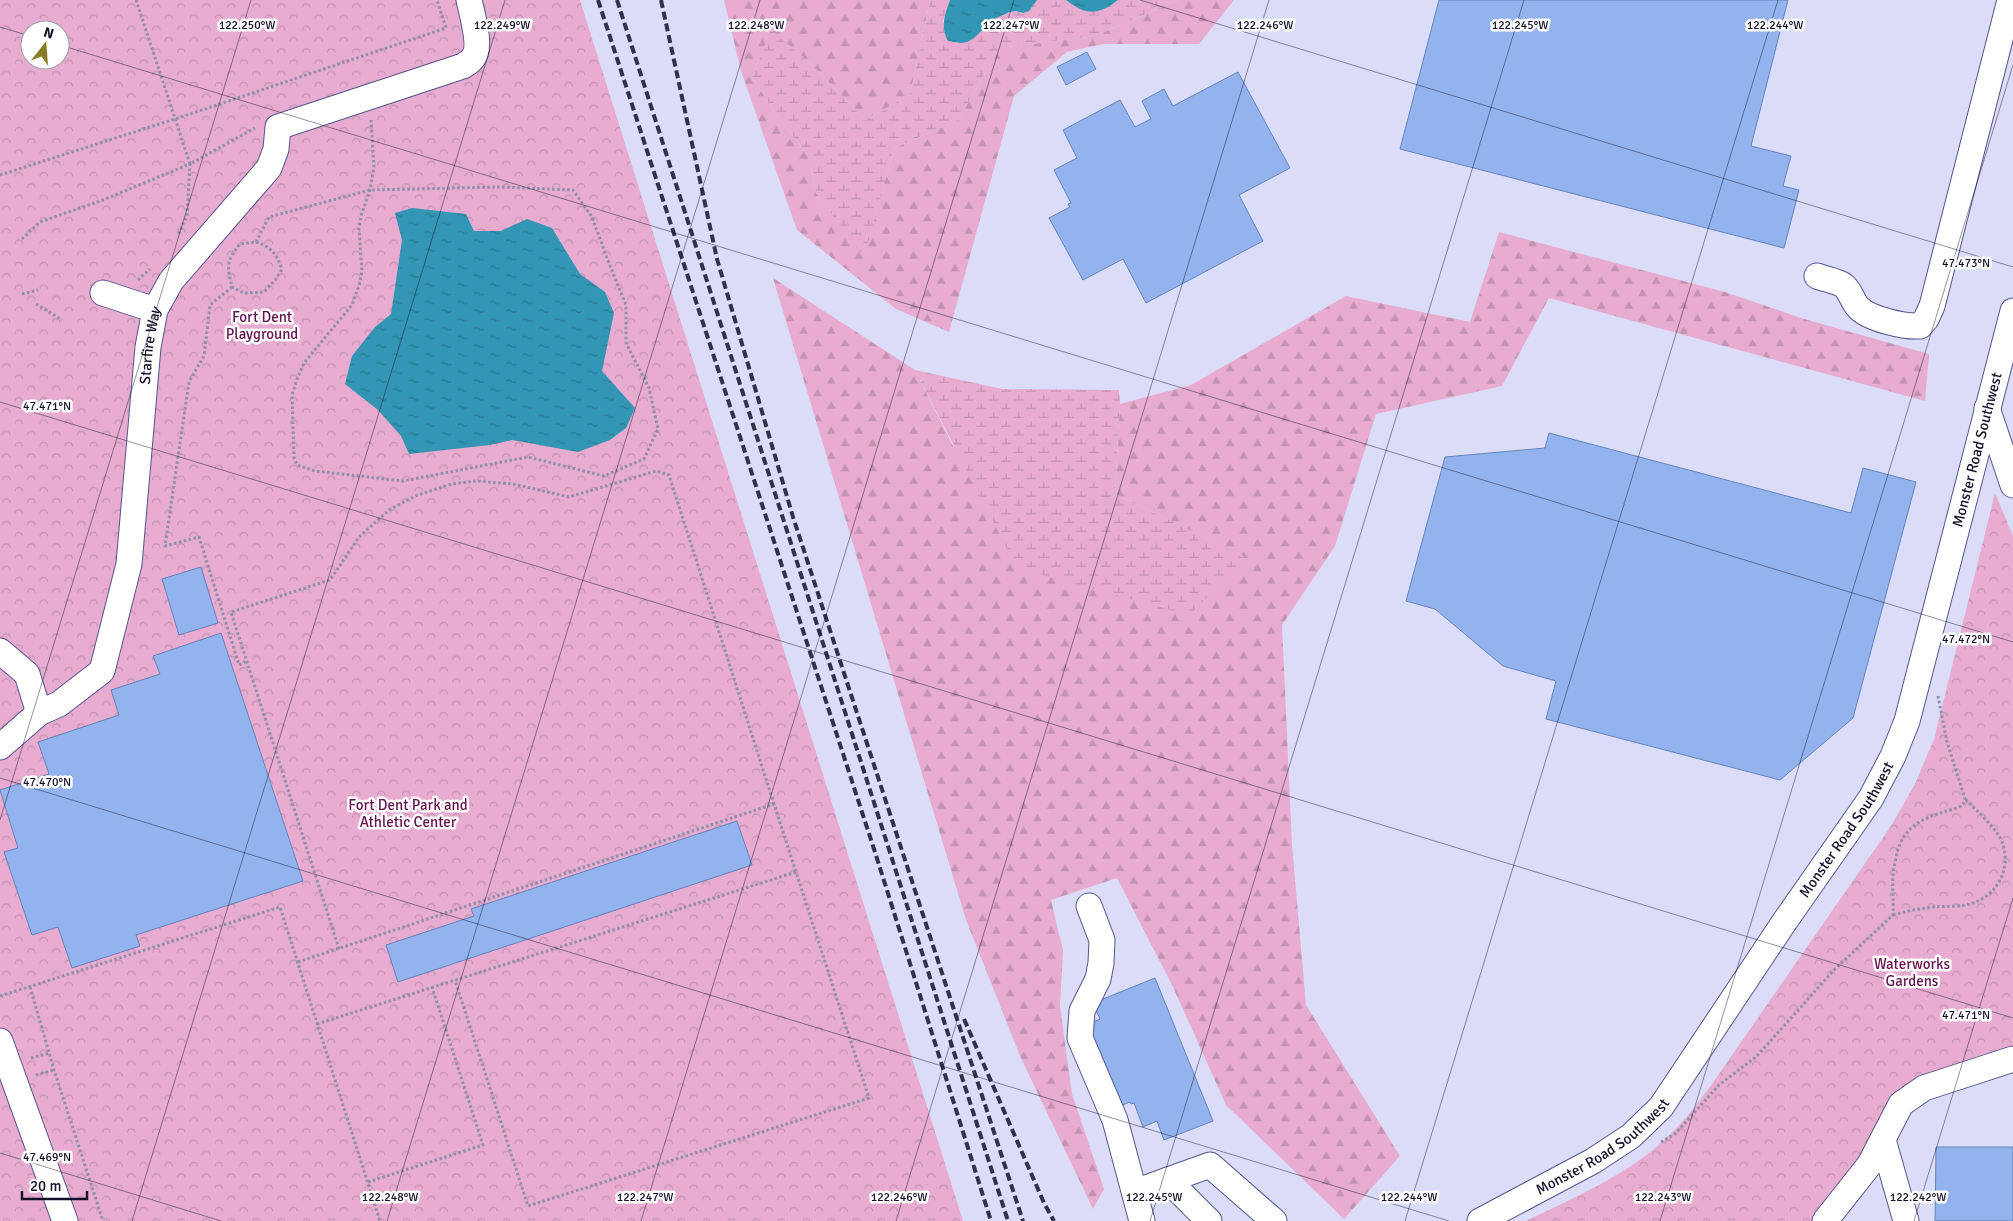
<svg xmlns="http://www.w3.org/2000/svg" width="2013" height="1221" font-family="Signika,sans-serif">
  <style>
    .forest { fill: url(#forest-firs) }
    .wetland { fill: url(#wetland-marsh) }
    .park { fill: url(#park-crowns); fill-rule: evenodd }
    .water { fill: url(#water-ripples) }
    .building { fill: #93b3ee; stroke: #6583bb }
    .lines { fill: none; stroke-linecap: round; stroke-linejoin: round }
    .minor-casing { stroke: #55558f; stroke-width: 27 }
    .path { stroke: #8e8fa8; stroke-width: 3; stroke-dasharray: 2.5 2.5; stroke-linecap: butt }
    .minor { stroke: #fff; stroke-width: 25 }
    .rail { stroke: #32314a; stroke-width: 4; stroke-dasharray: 8 4; stroke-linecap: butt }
    .ticks { fill: none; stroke: #111028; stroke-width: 1; stroke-opacity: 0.45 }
    .labels { text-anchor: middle; stroke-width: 5; stroke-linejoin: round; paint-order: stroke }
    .park-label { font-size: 15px; fill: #64134d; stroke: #fff }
    .street-label { font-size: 15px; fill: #111028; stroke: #fff }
    .ticks-label { font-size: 12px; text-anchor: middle; fill: #111028; stroke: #fff; stroke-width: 5; stroke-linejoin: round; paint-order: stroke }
  </style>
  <defs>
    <pattern id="forest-firs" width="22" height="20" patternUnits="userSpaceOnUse" patternTransform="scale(1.25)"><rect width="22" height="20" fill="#e7accf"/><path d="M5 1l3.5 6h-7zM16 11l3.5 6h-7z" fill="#c593b2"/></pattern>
    <pattern id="wetland-marsh" width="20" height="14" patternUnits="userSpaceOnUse" patternTransform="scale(1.25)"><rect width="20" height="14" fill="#e7accf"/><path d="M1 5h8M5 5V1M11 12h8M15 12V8" fill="none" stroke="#c593b2"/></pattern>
    <pattern id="park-crowns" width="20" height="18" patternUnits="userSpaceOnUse" patternTransform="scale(1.25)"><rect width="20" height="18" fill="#e7accf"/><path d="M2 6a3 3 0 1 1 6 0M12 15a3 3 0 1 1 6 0" fill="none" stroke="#c593b2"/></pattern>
    <pattern id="water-ripples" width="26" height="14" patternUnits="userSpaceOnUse" patternTransform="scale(1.25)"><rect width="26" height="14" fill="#3396b4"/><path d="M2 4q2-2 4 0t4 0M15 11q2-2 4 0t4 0" fill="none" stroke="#2a7992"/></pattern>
  </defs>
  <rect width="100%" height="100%" fill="#dbddf8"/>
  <g class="forest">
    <polygon points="724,0 930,0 910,95 865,120 809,62 771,31 752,77 778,117 809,156 816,193 864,256 894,148 958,120 1000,48 1095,36 1178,0 1234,0 1199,44 1103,44 1067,52 1014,96 949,332 896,309 797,230 741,71"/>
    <polygon points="1499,232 1725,292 1804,319 1929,354 1925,401 1549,298 1502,386 1376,414 1335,546 1282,625 1292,845 1306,1005 1400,1156 1344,1219 1226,1105 1173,987 1117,878 1051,900 1063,951 1060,1006 1072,1094 1104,1189 1093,1209 1020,1056 966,920 773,278 915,370 953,446 1246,558 1115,494 1120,404 1191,385 1346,296 1470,322"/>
  </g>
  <g class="wetland">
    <path d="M 930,0 L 950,0 L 943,21 L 948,41 C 975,47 976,30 994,19 C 1000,16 1010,11 1016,11 C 1021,11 1023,14 1027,11 C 1031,9 1034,3 1037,0 L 1066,0 L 1070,3 L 1110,6 L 1118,0 L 1178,0 L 1095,36 L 1000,48 L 958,120 L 894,148 L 864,257 L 816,193 L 809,156 L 778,117 L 752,77 L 771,30 L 809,62 L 865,120 L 910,95 Z"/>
    <polygon points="915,370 1002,389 1119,390 1120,404 1115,494 1247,558 1189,615 1017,568"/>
  </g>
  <g class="park">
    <path d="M 0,0 L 580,0 L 963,1221 L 0,1221 ZM 30,30 L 60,30 L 60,60 L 30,60 Z"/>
    <path d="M 1995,493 L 2013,536 L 2013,1047 L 1984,1054 L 1946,1068 L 1817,1221 L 1526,1221 C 1573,1198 1623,1177 1662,1142 C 1681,1125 1697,1105 1712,1084 L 1891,826 L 1915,784 L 1934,739 Z"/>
  </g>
  <g class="water">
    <path d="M 950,0 L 1037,0 L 1029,11 L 1023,13 L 1016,11 L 1010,12 L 994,19 L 974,38 L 967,42 L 961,43 L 948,41 C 940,27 945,14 950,0 Z"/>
    <path d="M 1066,0 L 1118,0 C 1098,16 1085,15 1066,0 Z"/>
    <polygon points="412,208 466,214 474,231 501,231 527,219 552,228 580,274 605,292 614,313 602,371 635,408 626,428 610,440 578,452 512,440 490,445 409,454 401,436 378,410 345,384 352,356 375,327 391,314 402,240 395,213"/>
  </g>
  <g class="building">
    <polygon points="1439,0 1788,0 1751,146 1791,156 1783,186 1799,190 1784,248 1400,149"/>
    <polygon points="1087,52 1096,69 1066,85 1057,67"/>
    <polygon points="1238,72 1290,168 1239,195 1263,241 1146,303 1123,259 1083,280 1049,218 1070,207 1068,204 1071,203 1054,170 1077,158 1063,130 1120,100 1135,127 1151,119 1142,101 1164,89 1173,106"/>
    <polygon points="1549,433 1851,513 1863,468 1916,482 1853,718 1780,780 1546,719 1556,681 1503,666 1435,609 1406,601 1445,457 1545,448"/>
    <polygon points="201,567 218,623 179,635 162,579"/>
    <polygon points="221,633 303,881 136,935 140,946 72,968 58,927 32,935 4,852 18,848 0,790 49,774 38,742 119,715 111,690 160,674 153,656"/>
    <polygon points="737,821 752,865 398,982 386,945 474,916 471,909"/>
    <polygon points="1155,978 1213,1121 1164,1140 1157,1121 1143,1127 1134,1103 1131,1104 1130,1102 1120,1106 1087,1025 1100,1019 1093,1003"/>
    <polygon points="1936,1147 2013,1147 2013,1221 1935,1221"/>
  </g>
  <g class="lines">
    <g class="minor-casing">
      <g id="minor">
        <path d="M 1817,276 C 1825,279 1836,281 1843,285 C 1851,291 1852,301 1858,307 C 1868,319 1905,327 1920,326 L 1926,319 L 1932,306 L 2010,0"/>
        <polyline points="103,293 155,310"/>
        <polyline points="1987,408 2013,485"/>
        <polyline points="0,651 27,674 39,713"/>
        <path id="s1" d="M 0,747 L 39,713 L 59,704 L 102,671 L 129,564 L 148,347 L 155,310 L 171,281 L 269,168 L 276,149 L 278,127 L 463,66 C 466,64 471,61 473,58 C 482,47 472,14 469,0"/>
        <polyline points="1089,906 1102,940 1101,963 1098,979 1082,1011 1080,1038 1115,1120 1142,1221"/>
        <polyline points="0,1041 65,1221"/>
        <polyline points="1883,1140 1906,1221"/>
        <polyline points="1168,1180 1209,1221"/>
        <polyline points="1135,1192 1210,1165 1274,1221"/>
        <path id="s2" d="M 1480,1221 L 1593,1161 L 1631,1136 L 1661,1107 L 1785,921 L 1871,798 L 1893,756 L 1907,721 L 2013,311"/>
        <polyline points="1825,1221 1870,1164 1901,1104 1924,1088 2013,1059"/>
      </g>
    </g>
    <g class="path">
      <polyline points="136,0 190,164 255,128"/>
      <polyline points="0,175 175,119 446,28 437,0"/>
      <polyline points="22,239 40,222 103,200 190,164 187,216 178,235"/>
      <polyline points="256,242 269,217 370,190 500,187 573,190 592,217 610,266 626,305 626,343 649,388 658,429 644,459 604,476 528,457 403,481 315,471 297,465 294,458 292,395 297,379 304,363 352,305 359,286 362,272 359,228 361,216 370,190 374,167 371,120"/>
      <path d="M 256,242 C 272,247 276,254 282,269 L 276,279 L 264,292 L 244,293 L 232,287 C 227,266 226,261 240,244 Z"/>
      <polyline points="138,280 150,269"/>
      <polyline points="232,287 210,305 204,356 189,382 165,546 199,537 239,665 247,661"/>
      <polyline points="22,294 38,290"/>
      <polyline points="36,304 62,320"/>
      <path d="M 1893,915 C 1905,912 1916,909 1927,908 C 1941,905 1956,908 1970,904 C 1998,896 2013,867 2001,839 C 1992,824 1977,811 1965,799"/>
      <polyline points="339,949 231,612 330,580 359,537 389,510 415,496 451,484 476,481 513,484 569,497 656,471 669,475 774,804"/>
      <polyline points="298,962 774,804 796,872"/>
      <polyline points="30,987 54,1070 103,1221"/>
      <polyline points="0,996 280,907 380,1221"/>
      <polyline points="317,1024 796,872 869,1098 528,1206 455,980"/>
      <polyline points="31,1058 49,1053"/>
      <polyline points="36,1075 54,1070"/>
      <path d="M 1661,1142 L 1675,1134 L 1719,1085 L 1757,1056 L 1834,970 L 1893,915 C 1894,901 1892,889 1893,876 C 1893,870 1895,863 1896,857 C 1904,819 1931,817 1962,806 L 1965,799 L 1947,742 L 1938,696"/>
      <polyline points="368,1182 483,1145 432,987"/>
    </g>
    <use href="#minor" class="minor"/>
    <g class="rail">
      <polyline points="598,0 874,849 991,1221"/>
      <polyline points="617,0 1008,1221"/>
      <polyline points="661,0 717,259 793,517 1023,1221"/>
      <polyline points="964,1019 1044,1203 1054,1221"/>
    </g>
  </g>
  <path class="ticks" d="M 1140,0 L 2013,267M 0,27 L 30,36M 60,45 L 2013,642M 0,402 L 2013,1018M 0,778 L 1449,1221M 0,820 L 251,0M 0,1153 L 221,1221M 132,1221 L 505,0M 387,1221 L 760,0M 641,1221 L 1014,0M 896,1221 L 1269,0M 1150,1221 L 1524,0M 1405,1221 L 1778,0M 1660,1221 L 2013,65M 1914,1221 L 2013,898"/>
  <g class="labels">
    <g class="park-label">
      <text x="262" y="322">Fort Dent<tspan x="262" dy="17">Playground</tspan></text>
      <text x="408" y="810">Fort Dent Park and<tspan x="408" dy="17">Athletic Center</tspan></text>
      <text x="1912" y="969">Waterworks<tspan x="1912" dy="17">Gardens</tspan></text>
    </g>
    <g class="street-label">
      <text dy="5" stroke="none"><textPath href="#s1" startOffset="458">Starfire Way</textPath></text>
      <text dy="5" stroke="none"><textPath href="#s2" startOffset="954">Monster Road Southwest</textPath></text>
      <text dy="5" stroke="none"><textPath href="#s2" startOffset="549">Monster Road Southwest</textPath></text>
      <text dy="5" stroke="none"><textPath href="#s2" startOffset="144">Monster Road Southwest</textPath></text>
    </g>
  </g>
  <g class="ticks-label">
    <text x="247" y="29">122.250°W</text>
    <text x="502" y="29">122.249°W</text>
    <text x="756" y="29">122.248°W</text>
    <text x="1011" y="29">122.247°W</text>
    <text x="1265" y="29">122.246°W</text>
    <text x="1520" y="29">122.245°W</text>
    <text x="1775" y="29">122.244°W</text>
    <text x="1966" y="267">47.473°N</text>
    <text x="47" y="410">47.471°N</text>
    <text x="1966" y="643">47.472°N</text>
    <text x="47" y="786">47.470°N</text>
    <text x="1966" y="1019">47.471°N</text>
    <text x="47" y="1161">47.469°N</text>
    <text x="390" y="1201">122.248°W</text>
    <text x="645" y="1201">122.247°W</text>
    <text x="899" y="1201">122.246°W</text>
    <text x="1154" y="1201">122.245°W</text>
    <text x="1409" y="1201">122.244°W</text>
    <text x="1663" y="1201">122.243°W</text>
    <text x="1918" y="1201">122.242°W</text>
  </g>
  <g transform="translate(45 45) rotate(17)"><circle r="24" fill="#ffffff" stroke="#a09fa9"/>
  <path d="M0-4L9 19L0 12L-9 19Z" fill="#887d24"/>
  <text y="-8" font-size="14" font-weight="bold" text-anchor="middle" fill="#111028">N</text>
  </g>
  <path d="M22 1191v8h65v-8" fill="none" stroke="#111028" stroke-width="2.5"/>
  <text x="30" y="1191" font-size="15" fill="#111028" stroke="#ffffff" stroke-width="4" paint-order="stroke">20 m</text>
</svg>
